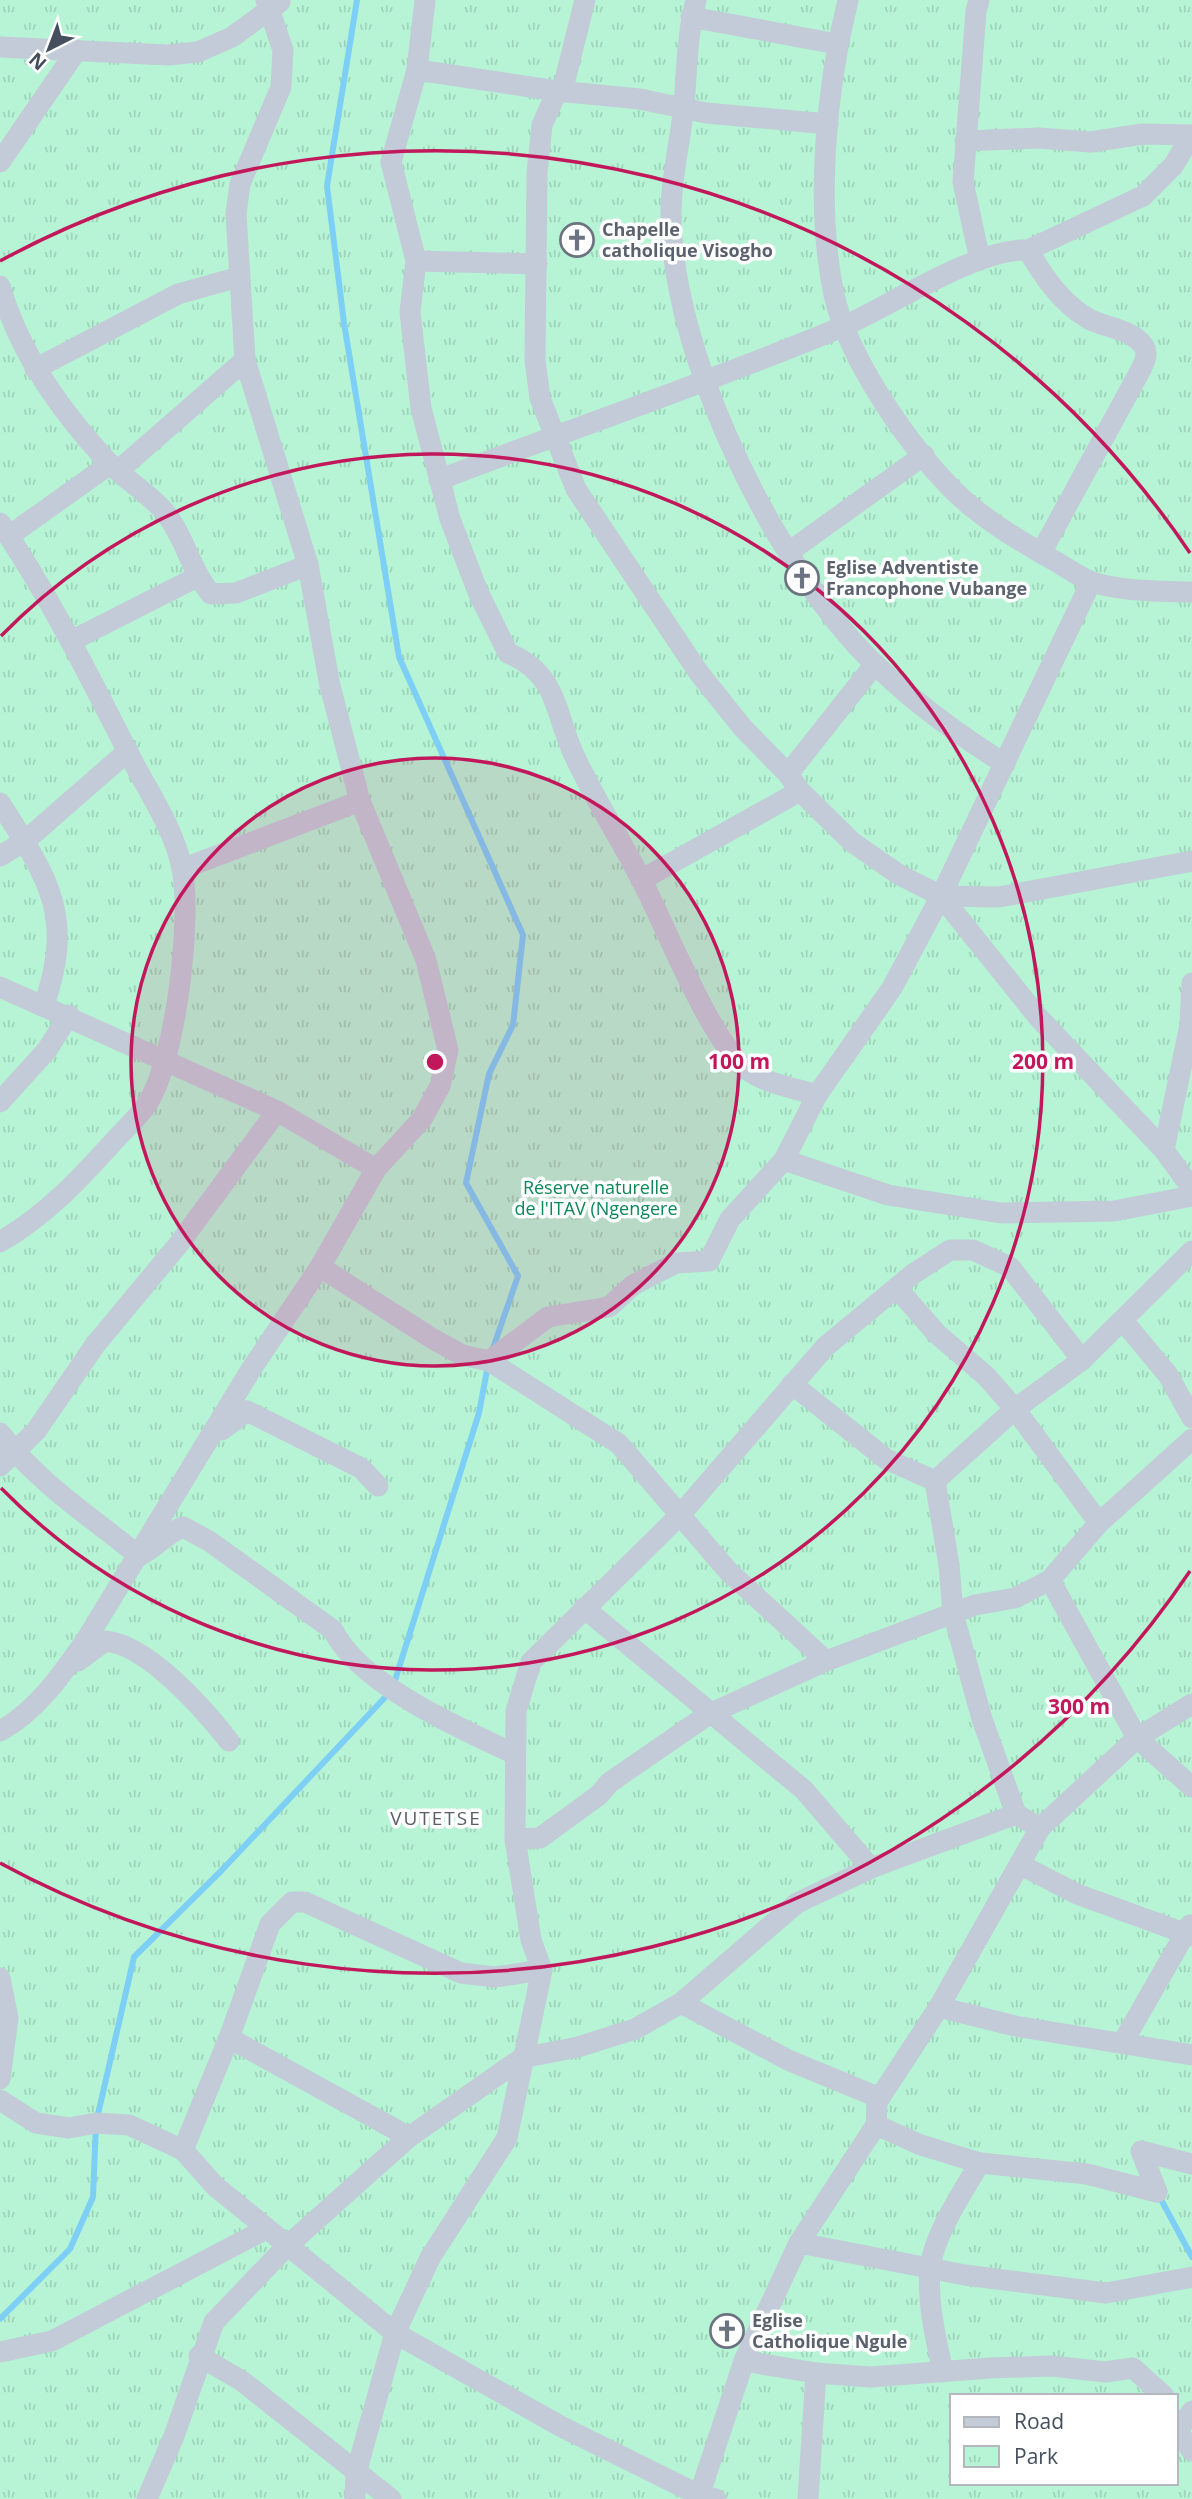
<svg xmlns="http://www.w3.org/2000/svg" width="1192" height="2499" font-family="'Open Sans',sans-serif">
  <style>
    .park { fill: url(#park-tufts); fill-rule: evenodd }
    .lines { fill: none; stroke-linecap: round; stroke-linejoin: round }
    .stream { stroke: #7dcff6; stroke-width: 6 }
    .minor { stroke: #c2cbd7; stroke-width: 21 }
    .ring { fill: none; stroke: #c2185b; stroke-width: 3.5 }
    .labels { text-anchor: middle; stroke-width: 7; stroke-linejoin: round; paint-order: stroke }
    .worship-label { font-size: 18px; font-weight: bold; fill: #5b616d; stroke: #fff; text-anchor: start }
    .park-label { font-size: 18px; fill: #0c8758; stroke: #fff }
    .neighbourhood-label { font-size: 19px; letter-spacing: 2px; fill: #595d64; stroke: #fff }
    .centre { fill: #c2185b; stroke: #fff; stroke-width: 3.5 }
    .ring-label { font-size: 21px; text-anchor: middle; font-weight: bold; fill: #c2185b; stroke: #fff; stroke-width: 7; stroke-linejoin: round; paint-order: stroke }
  </style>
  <defs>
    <pattern id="park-tufts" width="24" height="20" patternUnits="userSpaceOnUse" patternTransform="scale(1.75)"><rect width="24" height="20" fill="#b6f4d5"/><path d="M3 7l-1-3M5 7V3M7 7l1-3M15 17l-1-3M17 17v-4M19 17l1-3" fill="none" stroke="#9ed3b9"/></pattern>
  </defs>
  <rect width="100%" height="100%" fill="#f1eeed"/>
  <path class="park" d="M 0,0 L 1192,0 L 1192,2499 L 0,2499 ZM 952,2396 L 1176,2396 L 1176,2483 L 952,2483 Z"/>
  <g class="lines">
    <g class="stream">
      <polyline points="357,0 327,186 344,323 399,657 523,935 513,1025 489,1074 466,1183 518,1276 492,1351"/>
      <polyline points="1158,2194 1192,2257"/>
      <polyline points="0,2319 70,2249 93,2197 96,2123 134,1957 221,1871 392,1690 479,1413 488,1365"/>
    </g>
    <g class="minor">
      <path d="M 425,0 L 417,70 L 391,162 L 416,261 L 410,312 L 421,408 L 450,519 L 478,592 L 508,653 C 558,674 554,711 574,755 C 594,798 620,838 642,881 C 665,925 711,1042 747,1070 C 767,1084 794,1088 817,1095"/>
      <path d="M 696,0 C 687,34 687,70 684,105 C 680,143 670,183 671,221 C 675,351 758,525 839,625 C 884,681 945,726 1005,764"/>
      <path d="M 848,0 C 826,89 815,204 834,295 C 849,360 908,445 955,492 C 984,520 1020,541 1055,561 C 1067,568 1079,577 1092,582 C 1124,592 1159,591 1192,592"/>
      <polyline points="979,0 976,11 963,182 980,260"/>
      <polyline points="691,17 837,44"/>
      <polyline points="0,47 168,55 198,52 232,37 280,2"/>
      <polyline points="417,70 557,91 640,99 706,113 828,124"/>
      <polyline points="557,91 542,125 537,173 535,360 540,398 576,489 699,673 742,727 788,774 800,791 852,842 898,874 941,896 1038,1017 1164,1150 1192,1189"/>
      <polyline points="562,92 585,0"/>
      <polyline points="965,141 1039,138 1090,142 1143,134 1192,135"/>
      <polyline points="0,162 77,50"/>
      <path d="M 1028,250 C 1043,276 1062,304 1089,319 C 1106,328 1131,329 1143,345 C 1150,354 1143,365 1138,375 L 1041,553"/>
      <polyline points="416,261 537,264"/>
      <path d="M 0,286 C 20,354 60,410 108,462 C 125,479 148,493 164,511 C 185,537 190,569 211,594 L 236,593 L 308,565"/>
      <polyline points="35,369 178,294 239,277"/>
      <polyline points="119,470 245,360"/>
      <path d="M 439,480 C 573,428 710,382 842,327 C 890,306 979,247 1028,250 L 1143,196 L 1173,166 L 1192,135"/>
      <path d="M 0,523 C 51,598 90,678 131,758 C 150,795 173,827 182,868 C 192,921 176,1055 149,1101 C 140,1116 126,1128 114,1141 C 80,1179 45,1216 0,1242"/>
      <polyline points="9,536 110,464"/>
      <polyline points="789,552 924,455"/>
      <polyline points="73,640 197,577"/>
      <polyline points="788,774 875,664"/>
      <path d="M 0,803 C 48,878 75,915 44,1005"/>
      <polyline points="0,856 25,841 128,751"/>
      <polyline points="182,869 360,801"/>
      <polyline points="641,880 800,791"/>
      <polyline points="941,896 999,897 1192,861"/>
      <polyline points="0,987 277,1111 376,1169"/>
      <polyline points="0,1102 47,1050 69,1015"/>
      <polyline points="1164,1150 1190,1025 1192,983"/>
      <polyline points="784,1160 888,1195 1001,1213 1114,1211 1192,1196"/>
      <polyline points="320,1267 433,1339 462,1355 489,1361 619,1444 729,1572 826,1661"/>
      <polyline points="897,1288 937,1334 986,1376 1015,1409 1099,1523"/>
      <polyline points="1124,1322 1168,1375 1192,1418"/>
      <polyline points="489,1361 548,1317 609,1307 633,1285 676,1263 709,1261 730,1219 784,1160 817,1095 892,988 941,896 1091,582"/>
      <polyline points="792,1384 886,1459 935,1481"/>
      <polyline points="222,1430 247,1411 361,1468 378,1486"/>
      <path d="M 0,1433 C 39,1484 90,1516 139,1556 C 156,1548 166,1533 183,1527 L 209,1541 L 333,1630 C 359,1684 461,1729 515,1754"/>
      <polyline points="1192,1439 1099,1523 1050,1580 1137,1738 1192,1787"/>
      <polyline points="0,1466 36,1431 95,1345 178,1245 277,1111"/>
      <polyline points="935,1481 1015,1409 1082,1360 1192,1251"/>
      <polyline points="935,1481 949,1565 953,1613 982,1719 1016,1814"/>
      <polyline points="584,1608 804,1790 871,1868"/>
      <path d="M 78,1661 L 105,1641 C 147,1644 204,1709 229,1741"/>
      <path d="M 0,1731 C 37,1711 63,1673 86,1640 L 252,1368 L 320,1267 L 376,1169 L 422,1119 L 440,1086 L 448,1050 L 426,960 L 360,801 L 330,686 L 308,565 L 245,360 L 236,214 L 240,184 L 281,87 L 283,50 L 266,0"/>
      <polyline points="515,1839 540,1838 599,1795 609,1783 709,1714 826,1661 975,1605 1015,1598 1050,1580"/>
      <polyline points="1021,1865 1077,1894 1192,1936"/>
      <polyline points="0,1978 8,2018 0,2079"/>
      <polyline points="681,2003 788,2060 880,2098"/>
      <polyline points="939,2007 1015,2026 1192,2055"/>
      <polyline points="229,2038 409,2137"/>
      <polyline points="1123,2042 1190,1925"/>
      <polyline points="0,2100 36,2123 69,2128 96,2123 129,2125 183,2150 215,2186 395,2333 562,2427 699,2495 716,2499"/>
      <polyline points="876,2125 921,2145 980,2163 1087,2174 1157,2192"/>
      <polyline points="183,2150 229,2038 270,1924 292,1902 305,1902 461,1973 495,1977 542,1970"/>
      <polyline points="1157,2192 1141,2151 1192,2164"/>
      <polyline points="799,2243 965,2275 1106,2293 1192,2277"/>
      <polyline points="0,2352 52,2341 266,2229"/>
      <polyline points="199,2356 242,2381 391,2499"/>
      <polyline points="744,2361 816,2373 870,2377 990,2368 1052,2366 1105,2372 1133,2368 1164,2396"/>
      <path d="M 943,2372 C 936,2338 927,2304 930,2270 C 932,2238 963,2191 980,2163"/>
      <polyline points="1176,2429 1192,2451"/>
      <polyline points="1177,2432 1192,2411"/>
      <polyline points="147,2499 174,2436 214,2322 286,2247 409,2137 522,2058 578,2047 635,2029 681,2003 797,1903 871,1868 1016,1814 1040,1828"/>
      <polyline points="355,2499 356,2473 395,2333 430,2258 507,2138 542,1970 531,1940 515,1839 516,1711 531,1662 681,1514 825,1347 913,1274 950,1250 973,1250 1010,1267 1082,1360"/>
      <polyline points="698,2499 744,2361 799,2243 876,2125 877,2102 939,2007 1040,1828 1137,1738 1192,1704"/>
      <polyline points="808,2499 816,2373"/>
    </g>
  </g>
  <circle cx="435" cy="1062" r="304" fill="#c2185b" fill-opacity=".12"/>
  <g class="ring">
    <circle cx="435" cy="1062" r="304"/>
    <path d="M1 636A608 608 0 1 1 1 1488"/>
    <path d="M1190 1571A911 911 0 0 1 0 1863M0 261A911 911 0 0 1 1190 553"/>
  </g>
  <defs>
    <g id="church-ring" transform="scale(1.75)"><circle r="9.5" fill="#fff" stroke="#6b7280" stroke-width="1.5"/><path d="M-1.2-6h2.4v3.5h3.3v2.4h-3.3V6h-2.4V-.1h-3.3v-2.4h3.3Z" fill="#6b7280"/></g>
  </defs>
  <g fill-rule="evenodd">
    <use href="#church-ring" x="577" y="240"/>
    <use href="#church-ring" x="802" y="578"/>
    <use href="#church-ring" x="727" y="2331"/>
  </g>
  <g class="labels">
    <g class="worship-label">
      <text x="602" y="236">Chapelle<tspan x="602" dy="21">catholique Visogho</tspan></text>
      <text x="826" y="574">Eglise Adventiste<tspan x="826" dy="21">Francophone Vubange</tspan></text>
      <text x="752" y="2327">Eglise<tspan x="752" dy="21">Catholique Ngule</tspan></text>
    </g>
    <g class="park-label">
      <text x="596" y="1194">Réserve naturelle<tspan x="596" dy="21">de l'ITAV (Ngengere</tspan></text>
    </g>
    <g class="neighbourhood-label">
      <text x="436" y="1825">VUTETSE</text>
    </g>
  </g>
  <circle cx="435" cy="1062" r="10" class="centre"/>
  <g class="ring-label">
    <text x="739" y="1069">100 m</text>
    <text x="1043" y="1069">200 m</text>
    <text x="1079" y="1714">300 m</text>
  </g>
  <rect x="950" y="2394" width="228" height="91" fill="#ffffff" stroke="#b4b8be" stroke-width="2"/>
  <rect x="964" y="2417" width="35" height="10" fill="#c2cbd7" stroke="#b4b8be" stroke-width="2"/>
  <text x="1014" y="2429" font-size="21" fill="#444e5d">Road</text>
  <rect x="964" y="2446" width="35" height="21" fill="url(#park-tufts)" stroke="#b4b8be" stroke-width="2"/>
  <text x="1014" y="2464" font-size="21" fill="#444e5d">Park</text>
  <g transform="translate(49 49) rotate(222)" stroke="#ffffff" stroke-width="5" paint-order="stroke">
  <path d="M0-5L12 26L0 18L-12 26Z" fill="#444e5d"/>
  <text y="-10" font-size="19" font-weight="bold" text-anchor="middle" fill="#444e5d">N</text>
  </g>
</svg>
